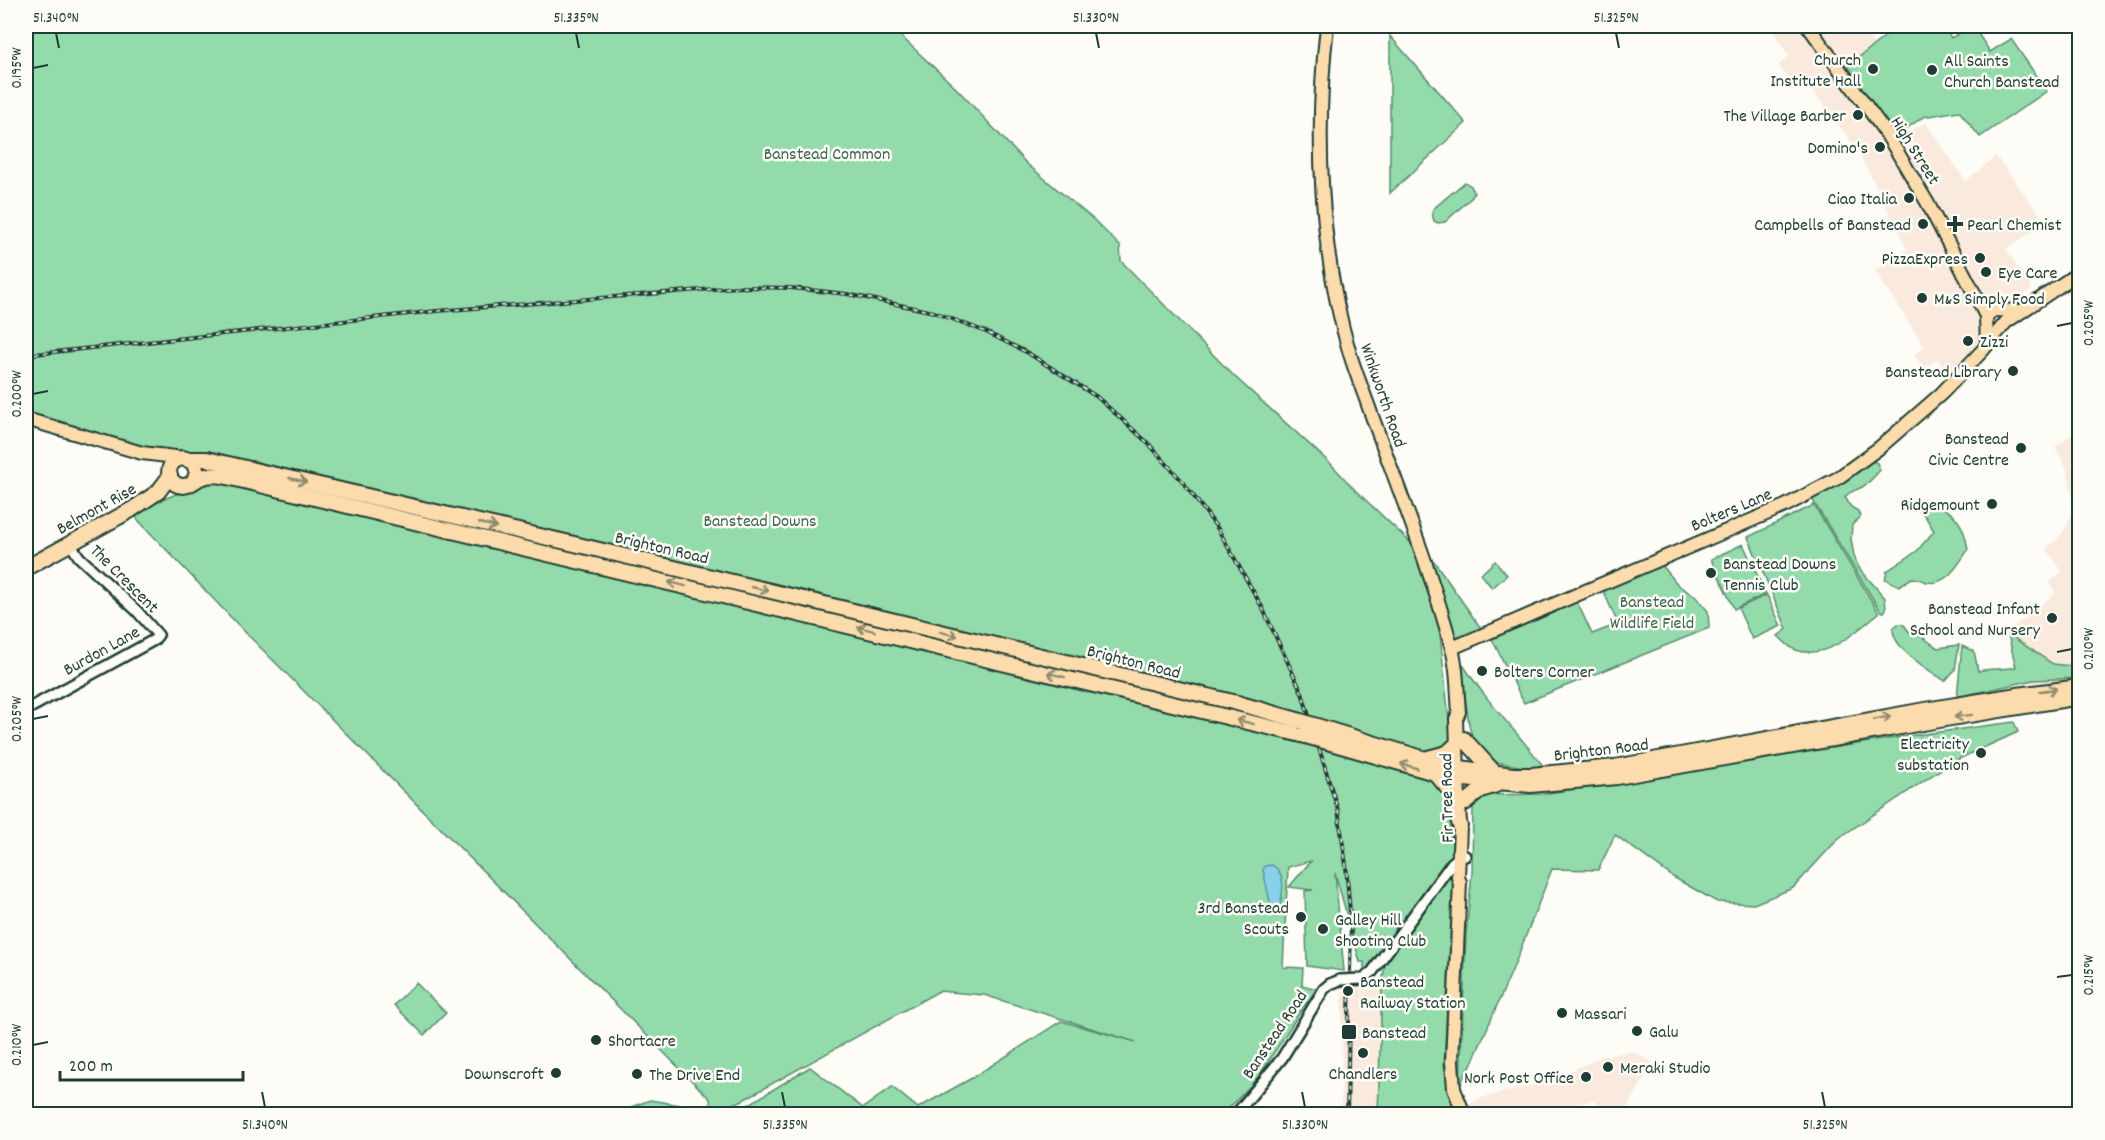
<svg xmlns="http://www.w3.org/2000/svg" width="2105" height="1140" font-family="Dekko,sans-serif">
  <style>
    .built { fill: #faeade }
    .green { fill: #93dbaa; stroke: #598c6f; stroke-width: 1.5; fill-rule: evenodd }
    .water { fill: #88d2e9; stroke: #5e96a1; stroke-width: 1.5 }
    .lines { fill: none; stroke-linecap: round; stroke-linejoin: round }
    .minor-casing { stroke: #1f3d34; stroke-width: 14 }
    .major-casing { stroke: #1f3d34; stroke-width: 16 }
    .highway-casing { stroke: #1f3d34; stroke-width: 18 }
    .minor { stroke: #fdfcf7; stroke-width: 9 }
    .major { stroke: #fcdcac; stroke-width: 12 }
    .highway { stroke: #fcdcac; stroke-width: 14 }
    .rail-casing { stroke: #1f3d34; stroke-width: 4 }
    .rail { stroke: #fdfcf7; stroke-width: 1.5; stroke-dasharray: 4.5; stroke-linecap: butt }
    .minor-bridge-casing { stroke: #1f3d34; stroke-width: 14; stroke-linecap: butt }
    .highway-bridge-casing { stroke: #1f3d34; stroke-width: 18; stroke-linecap: butt }
    .minor-bridge { stroke: #fdfcf7; stroke-width: 9 }
    .highway-bridge { stroke: #fcdcac; stroke-width: 14 }
    .oneway { stroke: #8e8c70 }
    .ticks { fill: none; stroke: #1f3d34; stroke-width: 2 }
    .poi-dot { fill: #1f3d34; stroke: #fdfcf7; stroke-width: 2 }
    .labels { text-anchor: middle; stroke-width: 5; stroke-linejoin: round; paint-order: stroke }
    .poi-label { font-size: 18px; fill: #1f3d34; stroke: #fdfcf7; text-anchor: start }
    .street-label { font-size: 18px; fill: #1f3d34; stroke: #fdfcf7 }
    .park-label { font-size: 18px; fill: #3c6452; stroke: #fdfcf7 }
    .neatline { fill: none; stroke: #1f3d34; stroke-width: 2 }
    .ticks-label { font-size: 15px; text-anchor: middle; fill: #1f3d34 }
  </style>
  <rect width="100%" height="100%" fill="#fdfcf7"/>
  <filter id="ink" filterUnits="userSpaceOnUse"><feTurbulence type="fractalNoise" baseFrequency=".0167" numOctaves="2"/><feDisplacementMap in="SourceGraphic" scale="12" xChannelSelector="R" yChannelSelector="G"/><feConvolveMatrix kernelMatrix="1 2 1 2 8 2 1 2 1" color-interpolation-filters="sRGB"/></filter>
  <g filter="url(#ink)">
    <g class="built">
      <polygon points="1769,26 1862,26 1875,45 1847,65 1895,142 1925,122 1966,181 1996,156 2046,223 2006,249 2032,289 2014,303 1994,306 1982,346 1951,378 1937,359 1924,369 1914,354 1924,346 1875,271 1907,249 1879,191 1853,144 1807,83 1796,89 1778,65 1789,56"/>
      <polygon points="2079,429 2079,680 2019,685 2006,633 2056,593 2049,583 2062,571 2046,549 2056,540 2066,528 2072,511 2073,502 2067,469 2055,447"/>
      <polygon points="1341,984 1382,984 1378,1114 1341,1114 1342,989 1338,988"/>
      <polygon points="1632,1051 1654,1063 1623,1114 1603,1114 1594,1100 1541,1114 1470,1114 1469,1112 1470,1104 1481,1098 1548,1081 1603,1056"/>
    </g>
    <g class="green">
      <path d="M 26,26 L 890,26 L 958,90 L 1027,164 L 1094,220 L 1120,246 L 1121,261 L 1235,377 L 1331,464 L 1355,490 L 1411,543 L 1439,625 L 1451,739 L 1447,745 L 1443,787 L 1451,813 L 1452,856 L 1367,969 L 1364,968 L 1364,962 L 1360,962 L 1335,873 L 1344,971 L 1307,966 L 1305,891 L 1313,890 L 1289,887 L 1311,861 L 1288,867 L 1283,967 L 1303,968 L 1302,985 L 1317,989 L 1300,1012 L 1258,1078 L 1223,1114 L 625,1114 L 631,1107 L 650,1100 L 711,1110 L 710,1099 L 244,631 L 138,520 L 135,514 L 153,503 L 187,490 L 207,478 L 218,458 L 179,450 L 149,451 L 26,415 ZM 939,991 L 984,995 L 1136,1042 L 1061,1021 L 972,1078 L 918,1108 L 892,1087 L 863,1108 L 810,1067 L 735,1113 L 713,1110 L 741,1101 Z"/>
      <polygon points="1898,26 1944,26 1951,38 1973,26 1990,52 2011,39 2047,91 1980,137 1959,111 1923,117 1893,138 1848,66"/>
      <polygon points="1390,36 1466,123 1390,193"/>
      <polygon points="1465,182 1471,186 1474,193 1472,197 1445,222 1438,223 1434,221 1432,213 1433,209"/>
      <path d="M 1873,461 L 1877,463 L 1880,470 C 1875,476 1869,483 1862,487 C 1855,491 1850,491 1845,497 L 1851,507 L 1858,511 L 1860,517 L 1852,525 L 1851,539 L 1854,556 L 1859,568 L 1885,598 L 1886,609 L 1884,612 L 1881,611 L 1878,607 L 1812,499 Z"/>
      <path d="M 1930,501 C 1955,512 1964,522 1968,550 C 1958,564 1947,586 1927,582 C 1921,580 1918,578 1912,578 L 1899,586 L 1885,579 L 1887,571 L 1917,551 L 1934,531 L 1925,516 L 1919,511 L 1919,507 L 1923,502 Z"/>
      <path d="M 1814,505 L 1879,613 C 1856,631 1827,661 1796,650 C 1789,648 1783,640 1778,636 L 1787,629 L 1748,537 Z"/>
      <polygon points="1743,544 1766,594 1734,609 1711,559"/>
      <polygon points="1430,560 1434,561 1482,630 1463,637 1453,636"/>
      <polygon points="1495,561 1507,575 1492,588 1481,574"/>
      <polygon points="1662,565 1678,585 1696,597 1708,611 1709,628 1524,703 1492,639 1577,602 1592,634 1618,624 1603,590"/>
      <polygon points="1767,595 1781,626 1752,639 1738,608"/>
      <path d="M 1898,624 L 1904,625 L 1910,633 L 1922,637 L 1938,648 L 1959,645 L 1955,670 L 1945,681 C 1929,670 1892,649 1893,628 Z"/>
      <path d="M 2008,634 L 2053,664 L 2079,667 L 2079,678 L 2033,680 L 1957,697 L 1962,646 L 1974,651 L 1978,671 C 1991,668 2002,670 2016,667 Z"/>
      <path d="M 1460,660 C 1484,699 1516,731 1544,767 L 1531,768 L 1489,761 L 1472,736 L 1469,725 Z"/>
      <polygon points="2014,722 2018,732 1952,762 1839,838 1793,888 1754,904 1717,902 1673,877 1615,835 1598,870 1552,869 1514,966 1470,1068 1468,1068 1460,1086 1466,934 1472,873 1473,807 1475,800 1485,795 1543,794 1901,737"/>
      <polygon points="1453,875 1444,1066 1458,1114 1378,1114 1382,984 1385,964 1447,879"/>
      <polygon points="416,983 446,1013 424,1035 394,1005"/>
    </g>
    <path class="water" d="M 1272,865 C 1289,874 1281,898 1279,914 L 1276,917 L 1273,916 L 1263,870 L 1265,866 Z"/>
    <g class="lines">
      <g class="minor-casing">
        <g id="minor">
          <polyline points="26,710 154,640 158,635 137,611 79,557 70,543"/>
          <polyline points="1363,979 1372,972 1452,863 1459,857 1465,856"/>
          <polyline points="1236,1114 1282,1058 1324,989 1330,984 1340,980"/>
        </g>
      </g>
      <g class="major-casing">
        <g id="major">
          <path d="M 1327,26 C 1315,131 1319,251 1350,354 C 1355,371 1362,388 1368,405 C 1397,486 1430,566 1452,649 C 1458,669 1457,692 1459,712 L 1456,719 L 1460,826 L 1458,878 L 1460,882 L 1452,1062 L 1454,1089 L 1464,1114"/>
          <polyline points="1808,26 1886,133 1927,202 1986,316 1987,345"/>
          <polyline points="1986,316 1994,310 2021,311"/>
          <polyline points="26,419 142,453 183,458"/>
          <polyline points="1452,648 1785,506 1838,478 1879,448 1941,394 1983,350 2006,322 2080,272"/>
        </g>
      </g>
      <g class="highway-casing">
        <g id="highway">
          <polyline points="186,459 207,459 224,463 570,543 1237,703 1301,721"/>
          <path d="M 194,481 L 197,472 L 193,462 L 183,458 C 178,459 174,460 171,465 C 166,474 172,486 183,486 C 190,486 194,481 200,478 C 207,475 216,475 223,476 L 1302,735"/>
          <polyline points="26,568 131,510 158,492 170,476"/>
          <polyline points="1330,730 1452,767 1513,775 1531,775 1615,767 1919,711 2017,695 2080,687"/>
          <polyline points="1464,739 1495,773"/>
          <polyline points="1331,743 1452,778 1531,785 1617,777 1951,718 2080,697"/>
          <polyline points="1428,758 1447,753 1457,744"/>
          <polyline points="1435,773 1451,792 1460,826"/>
          <polyline points="1465,803 1481,790 1496,785"/>
        </g>
      </g>
      <use href="#minor" class="minor"/>
      <use href="#major" class="major"/>
      <use href="#highway" class="highway"/>
      <g class="rail-casing">
        <polyline id="rail" points="26,355 437,311 738,287 791,288 847,294 934,312 986,332 1028,353 1097,397 1148,443 1183,482 1218,529 1262,607 1302,693 1338,810 1346,865 1351,924 1347,1114"/>
      </g>
      <use href="#rail" class="rail"/>
      <g class="minor-bridge-casing">
        <polyline id="minor-bridge" points="1340,980 1363,979"/>
      </g>
      <g class="highway-bridge-casing">
        <g id="highway-bridge">
          <polyline points="1301,721 1330,730"/>
          <polyline points="1302,735 1331,743"/>
        </g>
      </g>
      <use href="#minor-bridge" class="minor-bridge"/>
      <use href="#highway-bridge" class="highway-bridge"/>
    </g>
    <defs><path id="oneway-shaft" d="M-6 0H5M1.5-3L5.5 0L1.5 3" fill="none" stroke-width="1.6" stroke-linecap="round" stroke-linejoin="round" transform="scale(1.5)"/></defs>
    <g class="oneway">
      <use href="#oneway-shaft" transform="translate(298 480) rotate(13)"/>
      <use href="#oneway-shaft" transform="translate(488 525) rotate(13)"/>
      <use href="#oneway-shaft" transform="translate(677 584) rotate(-166)"/>
      <use href="#oneway-shaft" transform="translate(760 589) rotate(13)"/>
      <use href="#oneway-shaft" transform="translate(866 629) rotate(-166)"/>
      <use href="#oneway-shaft" transform="translate(949 634) rotate(14)"/>
      <use href="#oneway-shaft" transform="translate(1056 675) rotate(-166)"/>
      <use href="#oneway-shaft" transform="translate(2048 690) rotate(-8)"/>
      <use href="#oneway-shaft" transform="translate(1963 716) rotate(173)"/>
      <use href="#oneway-shaft" transform="translate(1882 718) rotate(-11)"/>
      <use href="#oneway-shaft" transform="translate(1245 722) rotate(-166)"/>
      <use href="#oneway-shaft" transform="translate(1409 766) rotate(-164)"/>
    </g>
  </g>
  <path class="ticks" d="M 56,33 L 59,48M 576,33 L 579,48M 1096,33 L 1099,48M 1616,33 L 1619,48M 33,68 L 48,65M 2057,326 L 2072,323M 33,394 L 48,391M 2057,652 L 2072,649M 33,719 L 48,716M 2057,977 L 2072,975M 33,1045 L 48,1042M 262,1092 L 265,1107M 782,1092 L 785,1107M 1302,1092 L 1305,1107M 1822,1092 L 1825,1107"/>
  <g class="poi-dot">
    <circle cx="1873" cy="69" r="6"/>
    <circle cx="1932" cy="70" r="6"/>
    <circle cx="1858" cy="115" r="6"/>
    <circle cx="1880" cy="147" r="6"/>
    <circle cx="1909" cy="198" r="6"/>
    <circle cx="1923" cy="224" r="6"/>
    <path d="M1952 215h6v6h6v6h-6v6h-6v-6h-6v-6h6z"/>
    <circle cx="1980" cy="258" r="6"/>
    <circle cx="1986" cy="272" r="6"/>
    <circle cx="1922" cy="298" r="6"/>
    <circle cx="1968" cy="341" r="6"/>
    <circle cx="2013" cy="371" r="6"/>
    <circle cx="2021" cy="448" r="6"/>
    <circle cx="1992" cy="504" r="6"/>
    <circle cx="1711" cy="573" r="6"/>
    <circle cx="2052" cy="618" r="6"/>
    <circle cx="1482" cy="671" r="6"/>
    <circle cx="1981" cy="753" r="6"/>
    <circle cx="1301" cy="917" r="6"/>
    <circle cx="1323" cy="929" r="6"/>
    <circle cx="1348" cy="991" r="6"/>
    <circle cx="1562" cy="1013" r="6"/>
    <circle cx="1637" cy="1031" r="6"/>
    <rect x="1341" y="1024" width="16" height="16" rx="3"/>
    <circle cx="596" cy="1040" r="6"/>
    <circle cx="1363" cy="1053" r="6"/>
    <circle cx="1608" cy="1067" r="6"/>
    <circle cx="556" cy="1073" r="6"/>
    <circle cx="637" cy="1074" r="6"/>
    <circle cx="1586" cy="1077" r="6"/>
  </g>
  <g class="labels">
    <g class="poi-label">
      <text x="1861" y="65" text-anchor="end">Church<tspan x="1861" dy="21">Institute Hall</tspan></text>
      <text x="1944" y="66">All Saints<tspan x="1944" dy="21">Church Banstead</tspan></text>
      <text x="1846" y="121" text-anchor="end">The Village Barber</text>
      <text x="1868" y="153" text-anchor="end">Domino's</text>
      <text x="1897" y="204" text-anchor="end">Ciao Italia</text>
      <text x="1911" y="230" text-anchor="end">Campbells of Banstead</text>
      <text x="1967" y="230">Pearl Chemist</text>
      <text x="1968" y="264" text-anchor="end">PizzaExpress</text>
      <text x="1998" y="278">Eye Care</text>
      <text x="1934" y="304">M&amp;S Simply Food</text>
      <text x="1980" y="347">Zizzi</text>
      <text x="2001" y="377" text-anchor="end">Banstead Library</text>
      <text x="2009" y="444" text-anchor="end">Banstead<tspan x="2009" dy="21">Civic Centre</tspan></text>
      <text x="1980" y="510" text-anchor="end">Ridgemount</text>
      <text x="1723" y="569">Banstead Downs<tspan x="1723" dy="21">Tennis Club</tspan></text>
      <text x="2040" y="614" text-anchor="end">Banstead Infant<tspan x="2040" dy="21">School and Nursery</tspan></text>
      <text x="1494" y="677">Bolters Corner</text>
      <text x="1969" y="749" text-anchor="end">Electricity<tspan x="1969" dy="21">substation</tspan></text>
      <text x="1289" y="913" text-anchor="end">3rd Banstead<tspan x="1289" dy="21">Scouts</tspan></text>
      <text x="1335" y="925">Galley Hill<tspan x="1335" dy="21">Shooting Club</tspan></text>
      <text x="1360" y="987">Banstead<tspan x="1360" dy="21">Railway Station</tspan></text>
      <text x="1574" y="1019">Massari</text>
      <text x="1649" y="1037">Galu</text>
      <text x="1362" y="1038">Banstead</text>
      <text x="608" y="1046">Shortacre</text>
      <text x="1620" y="1073">Meraki Studio</text>
      <text x="544" y="1079" text-anchor="end">Downscroft</text>
      <text x="1363" y="1079" text-anchor="middle">Chandlers</text>
      <text x="649" y="1080">The Drive End</text>
      <text x="1574" y="1083" text-anchor="end">Nork Post Office</text>
    </g>
    <g class="street-label">
      <text transform="translate(1916 150) rotate(58)" y="6">High Street</text>
      <text transform="translate(1384 395) rotate(71)" y="6">Winkworth Road</text>
      <text transform="translate(96 508) rotate(-29)" y="6">Belmont Rise</text>
      <text transform="translate(1731 509) rotate(-23)" y="6">Bolters Lane</text>
      <text transform="translate(662 547) rotate(13)" y="6">Brighton Road</text>
      <text transform="translate(125 578) rotate(45)" y="6">The Crescent</text>
      <text transform="translate(101 650) rotate(-29)" y="6">Burdon Lane</text>
      <text transform="translate(1134 661) rotate(14)" y="6">Brighton Road</text>
      <text transform="translate(1601 749) rotate(-7)" y="6">Brighton Road</text>
      <text transform="translate(1446 798) rotate(-91)" y="6">Fir Tree Road</text>
      <text transform="translate(1274 1034) rotate(-56)" y="6">Banstead Road</text>
    </g>
    <g class="park-label">
      <text x="827" y="159">Banstead Common</text>
      <text x="760" y="526">Banstead Downs</text>
      <text x="1652" y="607">Banstead<tspan x="1652" dy="21">Wildlife Field</tspan></text>
    </g>
  </g>
  <rect width="2105" height="1140" fill="none" stroke="#fdfcf7" stroke-width="66"/>
  <path d="M60 1071v9h183v-9" fill="none" stroke="#1f3d34" stroke-width="3"/>
  <text x="69" y="1071" font-size="18" fill="#1f3d34" stroke="#fdfcf7" stroke-width="4.5" paint-order="stroke">200 m</text>
  <rect x="33" y="33" width="2039" height="1074" class="neatline"/>
  <g class="ticks-label">
    <text x="56" y="22">51.340°N</text>
    <text x="576" y="22">51.335°N</text>
    <text x="1096" y="22">51.330°N</text>
    <text x="1616" y="22">51.325°N</text>
    <text transform="translate(16 68) rotate(-90)" y="5">0.195°W</text>
    <text transform="translate(2088 323) rotate(-90)" y="5">0.205°W</text>
    <text transform="translate(16 394) rotate(-90)" y="5">0.200°W</text>
    <text transform="translate(2088 649) rotate(-90)" y="5">0.210°W</text>
    <text transform="translate(16 719) rotate(-90)" y="5">0.205°W</text>
    <text transform="translate(2088 975) rotate(-90)" y="5">0.215°W</text>
    <text transform="translate(16 1045) rotate(-90)" y="5">0.210°W</text>
    <text x="265" y="1129">51.340°N</text>
    <text x="785" y="1129">51.335°N</text>
    <text x="1305" y="1129">51.330°N</text>
    <text x="1825" y="1129">51.325°N</text>
  </g>
</svg>
